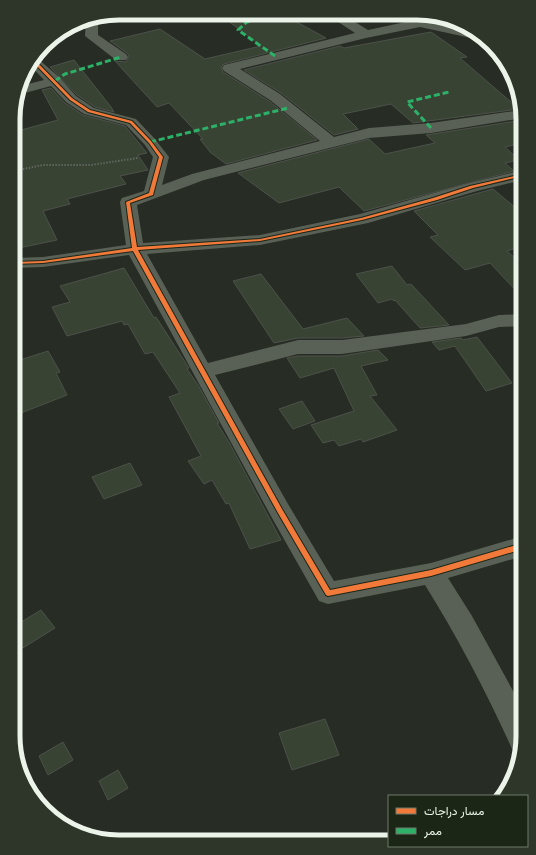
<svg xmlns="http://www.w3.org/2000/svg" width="536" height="855" font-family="'Space Grotesk',Vazirmatn,sans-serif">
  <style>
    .building { fill: #394334; stroke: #4c514a }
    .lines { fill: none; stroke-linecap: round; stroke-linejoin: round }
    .path { stroke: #60655d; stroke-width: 2; stroke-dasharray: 1.5 1.5; stroke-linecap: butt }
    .minor { fill: #596055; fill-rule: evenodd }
    .quiet { stroke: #2db169; stroke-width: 3; stroke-dasharray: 6 3; stroke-linecap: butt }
    .cycleway-casing { stroke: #1c2617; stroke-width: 2 }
    .cycleway { fill: #f17a3a; fill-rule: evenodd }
    .rim { fill: none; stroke: #ecf3e9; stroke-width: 5 }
  </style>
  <rect width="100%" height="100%" fill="#272c24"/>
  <g class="building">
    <polygon points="219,14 282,14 326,38 224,64 221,67 223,72 269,101 317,140 226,164 210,152 200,139 203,139 169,103 157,107 115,61 126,62 129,56 127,53 110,41 160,29 205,59 261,46"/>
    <polygon points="431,32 467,57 460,58 519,109 413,123 391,104 343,114 358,129 334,135 281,93 244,70 340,46 344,48"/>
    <polygon points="74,60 111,107 114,112 95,107 77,95 50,67"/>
    <polygon points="51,88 65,103 83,115 125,126 147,153 138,155 148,170 120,176 126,184 67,199 70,204 43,211 57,240 14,249 14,158 20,156 14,146 14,132 58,120 42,90"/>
    <polygon points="523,120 523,143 505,147 519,160 505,163 514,171 364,211 339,187 279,203 238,173 369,139 385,154 435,143 426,135"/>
    <polygon points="493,189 523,214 523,246 507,251 523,265 523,298 490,263 465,270 430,237 438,235 414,211"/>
    <polygon points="392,266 407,285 411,284 449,325 420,328 395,300 394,301 392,299 378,303 356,274"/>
    <polygon points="124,268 154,318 156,317 189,368 187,369 198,385 219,423 217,423 230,444 281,540 250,549 229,503 226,504 212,480 204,484 188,461 201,456 169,397 180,393 153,352 145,354 128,324 124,325 122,321 67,336 52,307 70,302 60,286"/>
    <polygon points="261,274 303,329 347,318 364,336 342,338 298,338 274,343 233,281"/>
    <polygon points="477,337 512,383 486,391 455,346 439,350 432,342 461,338 463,340"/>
    <polygon points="378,350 388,360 361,366 377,395 370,396 397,430 363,442 361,439 339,446 334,440 323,443 311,425 354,411 334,368 300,378 287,358 298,356 342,356"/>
    <polygon points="48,351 60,372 56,373 67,395 21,413 13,401 14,362"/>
    <polygon points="302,401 315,421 293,429 279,409"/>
    <polygon points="130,463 142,485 104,499 92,477"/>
    <polygon points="41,610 55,628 13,654 13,627"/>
    <polygon points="325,719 339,755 292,770 279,733"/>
    <polygon points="63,742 73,760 48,775 39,756"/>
    <polygon points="118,770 128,788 108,800 99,781"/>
  </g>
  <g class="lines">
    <polyline class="path" points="14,171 43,165 91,165 138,158"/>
    <g class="minor">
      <path d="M 326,14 L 342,14 L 368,30 L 438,15 L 449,21 L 436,23 L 467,30 L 485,38 L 480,40 L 420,27 L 366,38 L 240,69 L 280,94 L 334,137 L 369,128 L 431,123 L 521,110 L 523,118 L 431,133 L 369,138 L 204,180 L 137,205 L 143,243 L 260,235 L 360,214 L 466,184 L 523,170 L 523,180 L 477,191 L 368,223 L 260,245 L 147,254 L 208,363 L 298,340 L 342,340 L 466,324 L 499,315 L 523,314 L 523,326 L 499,327 L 466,336 L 342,354 L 298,354 L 215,375 L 288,504 L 334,581 L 431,563 L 523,536 L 523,556 L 448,578 L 472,616 L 523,709 L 523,743 L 519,753 L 513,751 C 487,693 458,638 425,585 L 328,604 L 319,601 L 272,518 L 129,255 L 43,267 L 14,268 L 14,258 L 43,257 L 126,245 L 120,202 L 122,198 L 144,191 L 153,157 L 145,145 L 126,125 L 84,114 L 66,102 L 51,86 L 17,95 L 20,86 L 44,80 L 30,65 L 36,57 L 60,78 L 76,96 L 94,108 L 136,119 L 155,139 L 169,157 L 162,185 L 192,174 L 320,141 L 270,100 L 224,71 L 222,68 L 224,65 L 355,33 Z"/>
      <polygon points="98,17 98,35 126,54 128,57 126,60 116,60 85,36 86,20"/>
    </g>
    <g class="quiet">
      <polyline points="275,56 238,30 247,22 280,14"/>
      <polyline points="55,81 65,74 121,57"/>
      <polyline points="431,128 407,102 449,92"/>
      <polyline points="150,142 288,108"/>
    </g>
    <g class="cycleway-casing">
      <polygon id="cycleway" points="34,59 72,98 90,110 132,121 151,141 163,157 153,195 130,203 137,247 260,239 361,218 433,198 470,186 523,174 523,176 473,188 437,200 362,220 260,241 138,250 282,509 330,590 431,570 523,543 523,549 431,576 328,596 326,595 278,513 133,251 43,263 14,264 14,262 43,261 132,248 126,202 149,193 159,157 149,143 130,123 88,112 70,100 32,61"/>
    </g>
    <use href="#cycleway" class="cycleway"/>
  </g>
  <path d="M0 0H536V855H0ZM119 20H417A99 99 0 0 1 516 119V736A99 99 0 0 1 417 835H119A99 99 0 0 1 20 736V119A99 99 0 0 1 119 20Z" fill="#2d3628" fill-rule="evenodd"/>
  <path class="rim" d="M119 20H417A99 99 0 0 1 516 119V736A99 99 0 0 1 417 835H119A99 99 0 0 1 20 736V119A99 99 0 0 1 119 20Z"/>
  <rect x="388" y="795" width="140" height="52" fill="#1c2617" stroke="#6f786b"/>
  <rect x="396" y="808" width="20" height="6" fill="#f17a3a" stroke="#6f786b"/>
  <text x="424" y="815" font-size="12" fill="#ecf3e9">مسار دراجات</text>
  <rect x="396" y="828" width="20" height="6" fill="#2db169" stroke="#6f786b"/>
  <text x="424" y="835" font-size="12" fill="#ecf3e9">ممر</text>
</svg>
